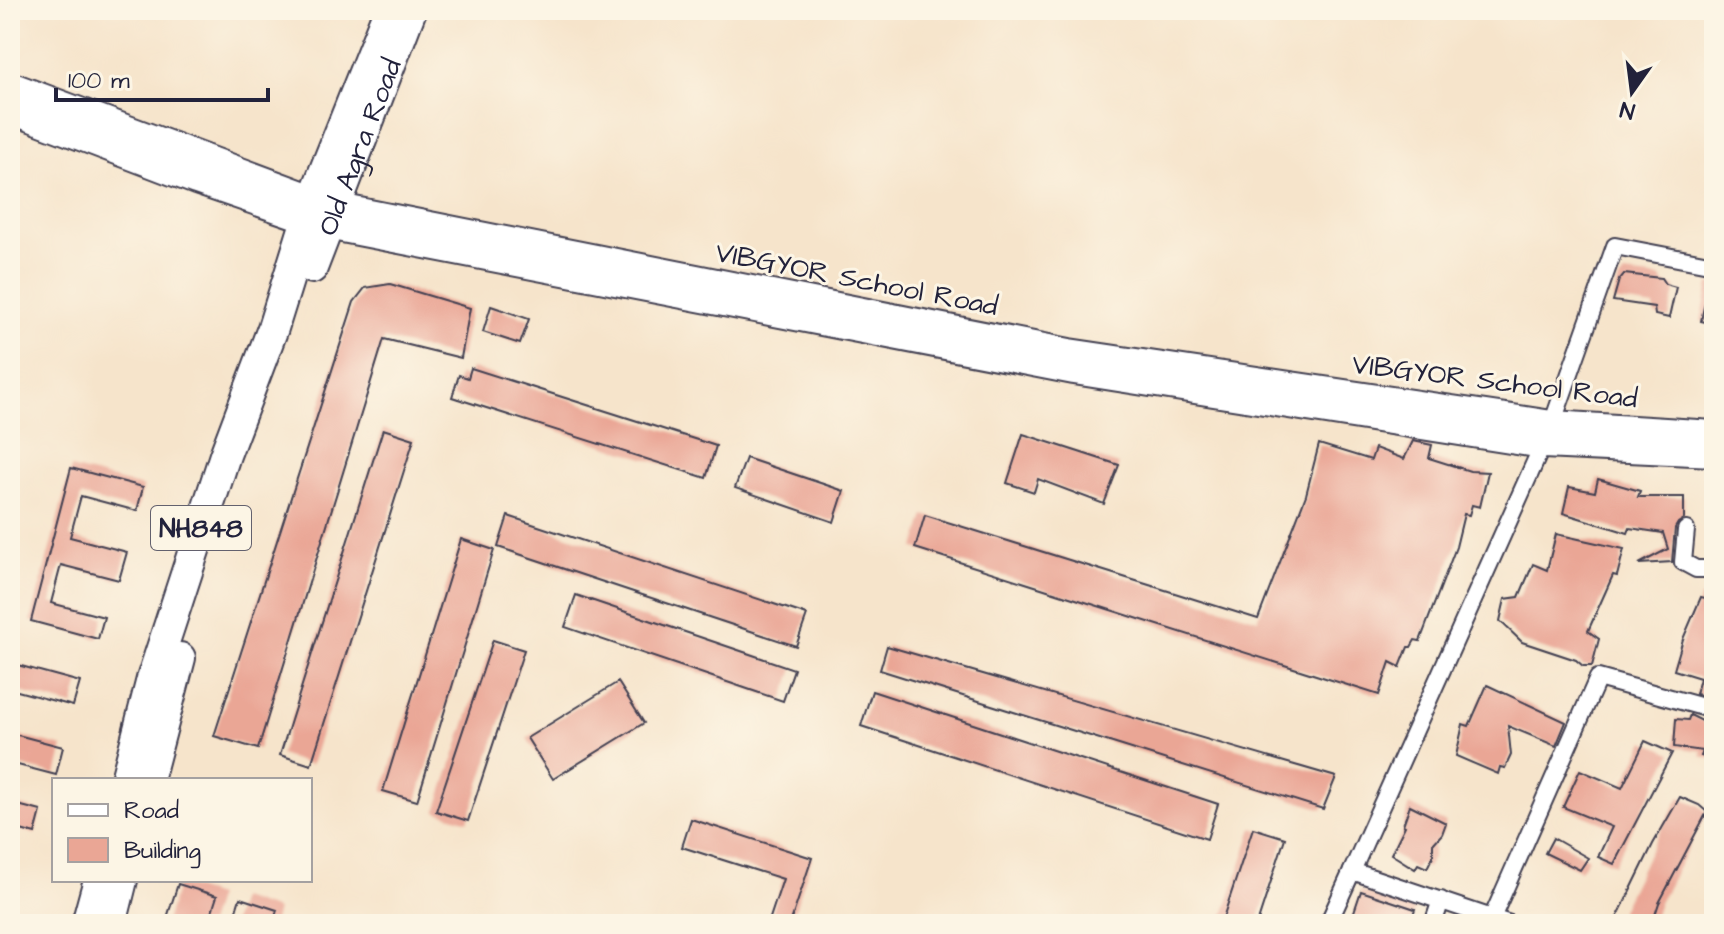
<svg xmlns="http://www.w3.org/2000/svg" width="1724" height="934" font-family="'Architects Daughter',sans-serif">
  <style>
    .building { fill: #eaa695 }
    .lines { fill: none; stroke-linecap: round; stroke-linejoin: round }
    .street-casing { stroke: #423f51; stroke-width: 20 }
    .primary-casing { stroke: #423f51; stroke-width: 30 }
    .highway-casing { stroke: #423f51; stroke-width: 34 }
    .street { stroke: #fff; stroke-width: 16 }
    .primary { stroke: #fff; stroke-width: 26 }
    .highway { stroke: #fff; stroke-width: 30 }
    .labels { text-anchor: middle; stroke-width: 6; stroke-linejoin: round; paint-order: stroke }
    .shield { fill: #fcf5e5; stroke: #63616e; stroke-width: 2 }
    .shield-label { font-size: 26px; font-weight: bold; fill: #22223b }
    .street-label { font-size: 28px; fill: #22223b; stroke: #fcf5e5 }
  </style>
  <rect width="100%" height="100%" fill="#fcf5e5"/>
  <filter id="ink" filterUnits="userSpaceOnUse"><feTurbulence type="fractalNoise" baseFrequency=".0125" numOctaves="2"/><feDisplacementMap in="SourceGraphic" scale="16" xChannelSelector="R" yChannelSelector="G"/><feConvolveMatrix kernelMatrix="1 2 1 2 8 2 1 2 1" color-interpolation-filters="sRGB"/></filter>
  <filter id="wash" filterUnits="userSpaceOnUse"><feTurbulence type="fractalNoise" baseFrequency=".006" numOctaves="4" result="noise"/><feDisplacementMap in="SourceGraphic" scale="32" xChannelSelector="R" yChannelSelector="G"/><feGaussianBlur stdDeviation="1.8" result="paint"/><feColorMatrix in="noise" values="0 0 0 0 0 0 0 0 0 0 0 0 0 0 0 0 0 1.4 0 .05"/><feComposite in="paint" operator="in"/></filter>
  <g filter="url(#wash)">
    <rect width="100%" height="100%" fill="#f6e4cb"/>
    <g id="blocks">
      <g class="building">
        <polygon points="1624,274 1661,278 1665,284 1676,287 1669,318 1655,315 1654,307 1613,301 1619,280"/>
        <polygon points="390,284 470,308 461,358 384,339 258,749 214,736 354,302 365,288"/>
        <polygon points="1709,284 1714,284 1714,324 1701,321"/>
        <polygon points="491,306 529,319 520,344 483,332"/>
        <polygon points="471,368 716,446 706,478 452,397 459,375 468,378"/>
        <polygon points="383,429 414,439 311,765 280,755"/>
        <polygon points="1023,434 1119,465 1104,504 1038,479 1034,492 1007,483"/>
        <polygon points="1413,441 1432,445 1429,458 1470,471 1488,472 1480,507 1472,505 1469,515 1464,514 1456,547 1420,641 1415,640 1411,647 1408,647 1400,667 1390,662 1379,695 915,548 925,515 1258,619 1306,495 1319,444 1371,460 1375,448 1404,459"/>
        <polygon points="746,458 844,491 834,522 735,488"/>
        <polygon points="71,468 143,487 137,511 81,496 70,537 127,552 119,580 61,565 51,603 104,617 98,639 31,621"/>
        <polygon points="1598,479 1640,491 1638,497 1684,497 1684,519 1678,523 1675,528 1672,562 1639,564 1668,549 1663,533 1630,528 1628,533 1563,513 1569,487 1595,492"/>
        <polygon points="508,516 807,615 796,646 498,547"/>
        <polygon points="1556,534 1624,549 1617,576 1613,575 1588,631 1599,639 1592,666 1583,666 1576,660 1522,642 1500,621 1505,599 1519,597 1533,564 1547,570"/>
        <polygon points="461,539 494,550 417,801 383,791"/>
        <polygon points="576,595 794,669 783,701 565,627"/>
        <polygon points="1701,597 1714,600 1714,669 1706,696 1696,694 1700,678 1674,670 1683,639"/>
        <polygon points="493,640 524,650 468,821 436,811"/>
        <polygon points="887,646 1336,777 1323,809 880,670"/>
        <polygon points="10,663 80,682 73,706 10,689"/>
        <polygon points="618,682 644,723 553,779 527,738"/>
        <polygon points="1487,685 1566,722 1556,746 1508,726 1511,755 1505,768 1500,767 1498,774 1456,756 1463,724 1469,726"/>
        <polygon points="872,691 1218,804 1207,839 861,726"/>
        <polygon points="1690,715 1710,725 1714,723 1714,754 1712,759 1701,756 1703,751 1674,747 1676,719 1688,720"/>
        <polygon points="10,733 63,747 56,775 10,763"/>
        <polygon points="1645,741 1672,753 1614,864 1598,857 1612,827 1563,807 1580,770 1622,788"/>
        <polygon points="1680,797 1699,805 1707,812 1659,903 1652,924 1614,924 1653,844"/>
        <polygon points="10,803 41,811 35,834 10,827"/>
        <polygon points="1410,805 1446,823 1442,834 1433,844 1433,856 1427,868 1418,864 1415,869 1391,854 1405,826 1403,825"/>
        <polygon points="691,819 812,858 790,924 768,924 783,879 682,847"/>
        <polygon points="1253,828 1285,838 1257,924 1221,924"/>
        <polygon points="1553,838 1588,858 1580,870 1545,853"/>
        <polygon points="178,884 217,896 208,924 165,924"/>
        <polygon points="1361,891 1415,909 1410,924 1350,924"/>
        <polygon points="240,898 277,910 273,924 232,924"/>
      </g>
    </g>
  </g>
  <g filter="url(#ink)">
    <use href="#blocks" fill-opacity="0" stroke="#423f51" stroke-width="2"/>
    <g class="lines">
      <g class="street-casing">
        <g id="street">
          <polyline points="1686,530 1683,562 1696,569 1714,569"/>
          <polyline points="1352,871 1552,424 1615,246 1714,265"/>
          <polyline points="1492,918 1598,678 1714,710"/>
          <polyline points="1328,924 1352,871 1510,924"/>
          <polyline points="1433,924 1441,900"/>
        </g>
      </g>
      <g class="primary-casing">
        <g id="primary">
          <polyline points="10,85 334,206 1069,352 1552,424 1714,434"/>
          <polyline points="10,110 196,181 327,226 1074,371 1543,445 1714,453"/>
        </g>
      </g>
      <g class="highway-casing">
        <g id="highway">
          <path id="s1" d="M 312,268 L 411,10"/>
          <polyline points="126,780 152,679 225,455 273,328 313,200 389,10"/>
          <polyline points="148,780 180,658"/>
          <polyline points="87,924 99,880"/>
          <polyline points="111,924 122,880"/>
        </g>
      </g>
      <use href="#street" class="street"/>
      <use href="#primary" class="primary"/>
      <use href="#highway" class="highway"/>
    </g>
  </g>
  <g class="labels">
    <rect class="shield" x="151" y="506" width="100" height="44" rx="6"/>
    <g class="shield-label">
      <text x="201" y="537">NH848</text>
    </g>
    <g class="street-label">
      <text dy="10" stroke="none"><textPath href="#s1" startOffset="130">Old Agra Road</textPath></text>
      <text transform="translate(857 278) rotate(11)" y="10">VIBGYOR School Road</text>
      <text transform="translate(1495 380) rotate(7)" y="10">VIBGYOR School Road</text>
    </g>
  </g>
  <rect width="1724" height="934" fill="none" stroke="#fcf5e5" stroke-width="40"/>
  <rect x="52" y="778" width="260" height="104" fill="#fcf5e5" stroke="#a5a1a1" stroke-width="2"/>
  <rect x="68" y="804" width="40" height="12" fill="#ffffff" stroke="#a5a1a1" stroke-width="2"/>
  <text x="124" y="818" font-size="24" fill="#22223b">Road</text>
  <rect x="68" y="838" width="40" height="24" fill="#eaa695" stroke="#a5a1a1" stroke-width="2"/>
  <text x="124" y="858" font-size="24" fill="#22223b">Building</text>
  <g transform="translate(1632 92) rotate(194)" stroke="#fcf5e5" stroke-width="6" paint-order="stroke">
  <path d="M0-6L14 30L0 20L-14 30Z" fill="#22223b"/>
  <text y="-12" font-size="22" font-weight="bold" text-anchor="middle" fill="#22223b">N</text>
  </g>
  <path d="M56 88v12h212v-12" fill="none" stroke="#22223b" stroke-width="4"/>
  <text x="68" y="88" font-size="24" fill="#22223b" stroke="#fcf5e5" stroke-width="6" paint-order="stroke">100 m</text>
</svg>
